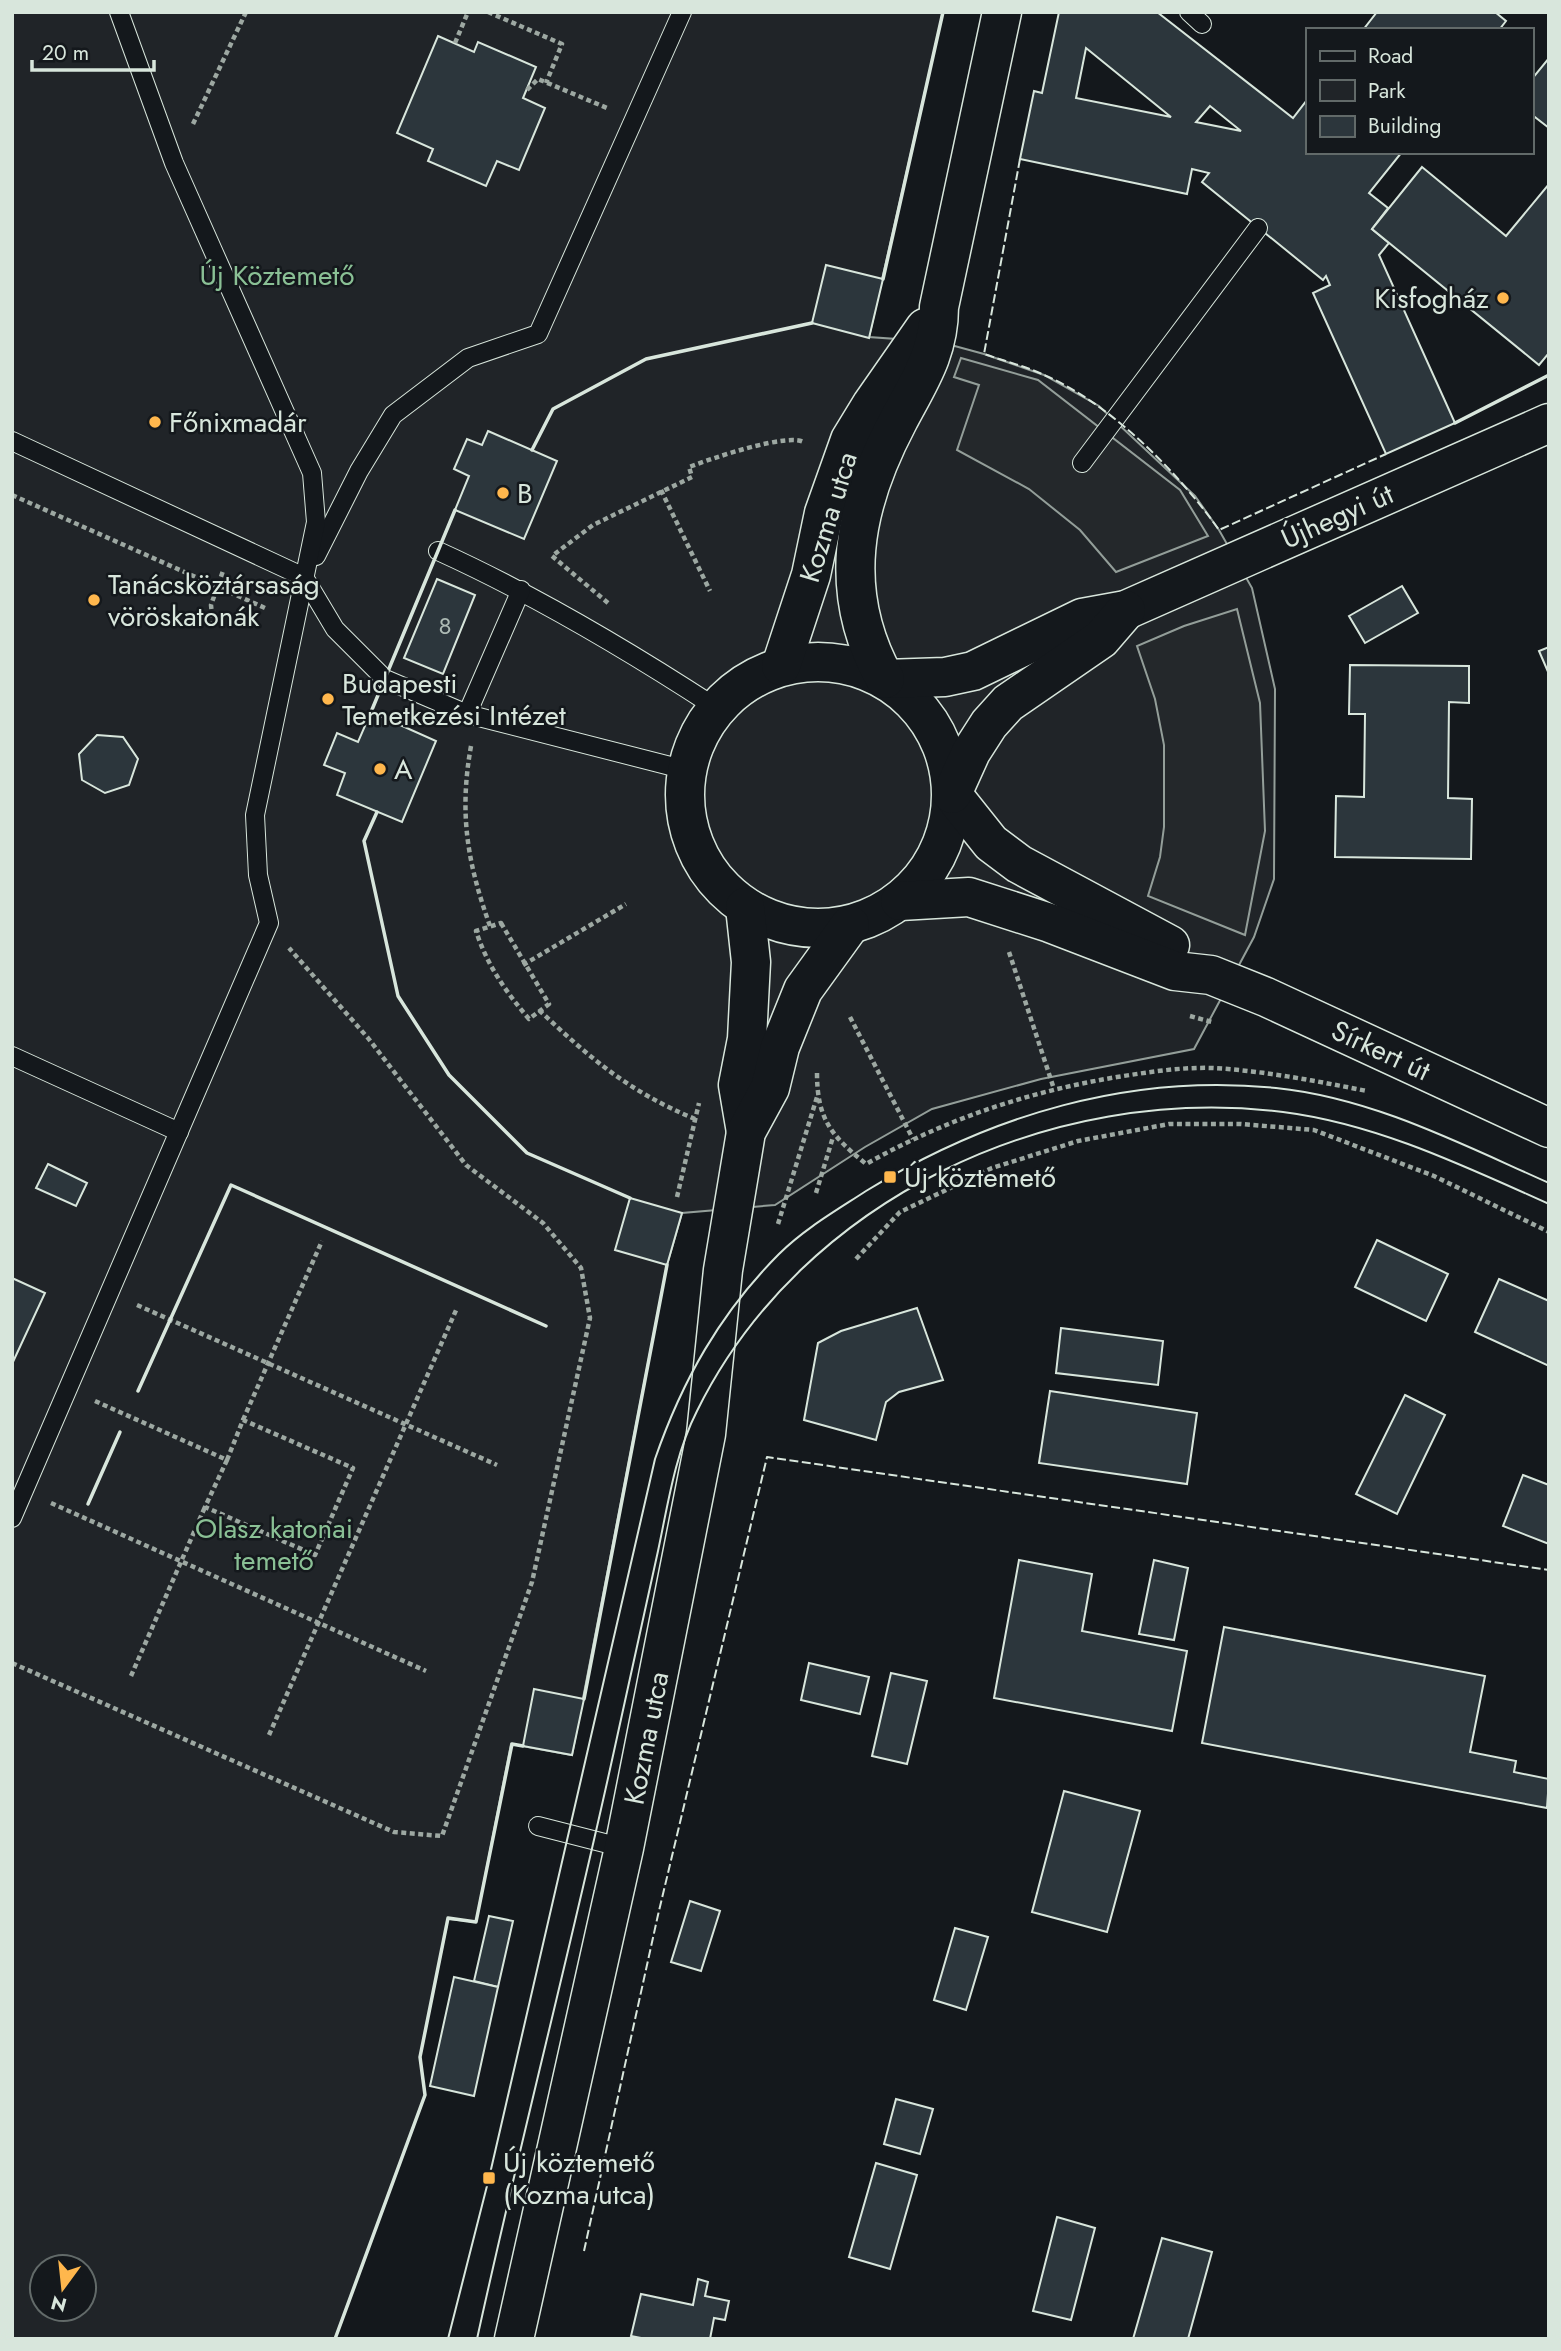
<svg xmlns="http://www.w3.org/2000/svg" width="1561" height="2351" font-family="Jost,sans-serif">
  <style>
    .green { fill: #202428; stroke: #939e99; stroke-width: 2; fill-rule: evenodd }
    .parking { fill: #24282b; stroke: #939e99; stroke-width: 2 }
    .building { fill: #2c363c; stroke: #d8e6dc; stroke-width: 2; fill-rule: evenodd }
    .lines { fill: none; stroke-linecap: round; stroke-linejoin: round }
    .service-casing { stroke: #d8e6dc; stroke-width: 20 }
    .tertiary-casing { stroke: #d8e6dc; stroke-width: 41 }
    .path { stroke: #9da8a2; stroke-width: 4.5; stroke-dasharray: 5 3.5; stroke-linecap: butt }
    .service { stroke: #14181c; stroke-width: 18 }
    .tertiary { stroke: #14181c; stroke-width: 38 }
    .tram { stroke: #d8e6dc; stroke-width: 2 }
    .fence { stroke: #d8e6dc; stroke-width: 2; stroke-dasharray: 9 3.5; stroke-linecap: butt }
    .wall { stroke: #d8e6dc; stroke-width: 3.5 }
    .poi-dot { fill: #ffb74d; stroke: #14181c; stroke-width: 2.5 }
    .labels { text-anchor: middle; stroke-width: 5; stroke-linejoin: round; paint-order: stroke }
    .number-label { font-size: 24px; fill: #adbab4 }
    .park-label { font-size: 28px; fill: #8ac095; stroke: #14181c }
    .poi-label { font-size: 28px; fill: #d8e6dc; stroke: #14181c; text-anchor: start }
    .street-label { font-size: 28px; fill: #d8e6dc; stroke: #14181c }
  </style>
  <rect width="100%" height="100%" fill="#14181c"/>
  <path class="green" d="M 12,12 L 943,12 L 869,337 L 940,342 L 984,354 L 1044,375 L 1099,406 L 1195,496 L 1219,530 L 1252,588 L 1275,689 L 1274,879 L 1254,937 L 1194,1049 L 1041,1079 L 932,1109 L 865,1147 L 775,1205 L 682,1213 L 667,1265 L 572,1755 L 511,1744 L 476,1922 L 448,1919 L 420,2057 L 425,2095 L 335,2339 L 12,2339 ZM 42,2267 L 84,2267 L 84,2309 L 42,2309 Z"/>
  <g class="parking">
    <polygon points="961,358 1038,380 1180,490 1208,536 1116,572 1080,530 1029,489 957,450 979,385 954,377"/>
    <polygon points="1237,609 1260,703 1265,831 1245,935 1148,896 1160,857 1164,827 1164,745 1155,699 1137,646 1184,626"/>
  </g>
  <g class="building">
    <path d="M 1059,12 L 1157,12 L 1293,118 L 1307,100 L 1307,152 L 1402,152 L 1369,193 L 1388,208 L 1372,229 L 1389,243 L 1379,255 L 1455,423 L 1386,454 L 1313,293 L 1330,285 L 1326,276 L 1323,280 L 1202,182 L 1209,173 L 1192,169 L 1187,194 L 1020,159 L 1034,91 L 1042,93 ZM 1086,48 L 1171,117 L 1076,98 ZM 1210,106 L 1241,131 L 1196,122 Z"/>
    <polygon points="1377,12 1495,12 1506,21 1499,30 1363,30"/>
    <polygon points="438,36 474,52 478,42 536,67 523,98 545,108 519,170 497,161 486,186 428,161 433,149 397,133"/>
    <polygon points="1549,58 1549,128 1531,114 1531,80"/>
    <polygon points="1422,167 1506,236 1549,184 1549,353 1539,365 1372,229"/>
    <polygon points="826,265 883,279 869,338 812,323"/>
    <polygon points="488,431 557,461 524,539 455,510 469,476 454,469 467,439 482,445"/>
    <polygon points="437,579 475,595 443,674 404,658"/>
    <polygon points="1402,586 1418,613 1365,643 1349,616"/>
    <polygon points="1549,647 1549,674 1539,651"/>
    <polygon points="1350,665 1469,666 1469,703 1449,702 1448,798 1472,799 1471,859 1335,857 1336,796 1364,797 1365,714 1349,714"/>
    <polygon points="371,712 436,741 402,822 337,795 345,773 324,765 337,733 358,742"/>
    <polygon points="97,735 123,737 138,759 129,785 105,793 82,780 79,754"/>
    <polygon points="48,1164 87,1183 76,1206 36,1188"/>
    <polygon points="630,1198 682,1213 667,1265 615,1250"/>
    <polygon points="1377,1240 1448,1274 1426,1321 1355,1287"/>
    <polygon points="12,1278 45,1293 12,1364"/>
    <polygon points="1499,1279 1549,1301 1549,1366 1475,1332"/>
    <polygon points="917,1308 943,1380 899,1392 886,1402 876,1440 804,1420 818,1343 841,1331"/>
    <polygon points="1061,1328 1163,1341 1158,1385 1056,1373"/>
    <polygon points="1050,1391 1197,1413 1187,1484 1039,1463"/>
    <polygon points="1405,1395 1445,1415 1397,1514 1356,1494"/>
    <polygon points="1523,1475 1549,1485 1549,1544 1503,1526"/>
    <polygon points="1019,1560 1092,1574 1082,1631 1187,1651 1172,1731 994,1698"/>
    <polygon points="1154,1560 1188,1568 1174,1640 1139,1634"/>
    <polygon points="1224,1627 1485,1676 1470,1752 1516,1761 1514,1772 1549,1779 1547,1808 1202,1743"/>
    <polygon points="809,1663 869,1677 860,1714 801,1700"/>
    <polygon points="891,1673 927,1681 907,1764 872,1756"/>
    <polygon points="534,1689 584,1699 572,1755 523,1746"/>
    <polygon points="1064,1791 1140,1811 1107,1932 1032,1912"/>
    <polygon points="690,1901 720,1911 701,1971 671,1962"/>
    <polygon points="489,1916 513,1921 498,1987 474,1981"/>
    <polygon points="955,1928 988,1937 966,2010 934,2000"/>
    <polygon points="454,1977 498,1987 474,2096 430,2086"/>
    <polygon points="896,2099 933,2109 920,2154 884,2144"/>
    <polygon points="876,2163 917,2175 890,2269 849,2257"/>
    <polygon points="1057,2217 1095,2228 1071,2320 1033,2311"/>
    <polygon points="1162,2238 1212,2252 1188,2339 1133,2339"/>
    <polygon points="698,2279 708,2282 705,2296 729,2301 725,2320 714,2318 710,2339 646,2339 631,2336 641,2294 693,2305"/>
  </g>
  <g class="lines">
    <g class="service-casing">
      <g id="service">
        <polyline points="1189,12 1202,24"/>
        <polyline points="12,441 304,577 335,629 385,679 467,714 686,770"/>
        <polyline points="1082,463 1258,228"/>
        <path d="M 438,551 C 535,595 626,649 715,707"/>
        <polyline points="316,556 359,471 393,415 468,358 538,334 682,12"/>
        <polyline points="467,714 521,590"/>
        <polyline points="12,1056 179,1132"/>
        <polyline points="12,1518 269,923 258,875 255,815 316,522 312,473 174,163 119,12"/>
        <polyline points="538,1826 624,1848"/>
      </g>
    </g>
    <g class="tertiary-casing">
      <g id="tertiary">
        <circle cx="818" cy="795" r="133"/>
        <polyline points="781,666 811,575 824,513 850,440 872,404 925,328"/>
        <polyline points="885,679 945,677 973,671 1082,618 1126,610 1549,423"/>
        <path d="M 885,679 C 836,591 853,506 898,421 C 919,381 939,353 939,307 L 1002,12"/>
        <polyline points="952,794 991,843 1019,864 1170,945"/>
        <polyline points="952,794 971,752 989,724 1008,703 1101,639 1126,610"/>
        <polyline points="900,901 969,897 1050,923 1175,971 1211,975 1266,997 1549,1128"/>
        <polyline points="745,907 751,962 749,1000 747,1039 738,1085 746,1132"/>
        <polyline points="514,2339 624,1848 706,1434 723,1270 746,1132 770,1088 780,1047 803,990 850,925"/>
      </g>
    </g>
    <g class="path">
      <polyline points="488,12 562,44 546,83"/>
      <polyline points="455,43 468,12"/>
      <polyline points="527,90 538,79 607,108"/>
      <polyline points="193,124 246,12"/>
      <polyline points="661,490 710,591"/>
      <polyline points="12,495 265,608"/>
      <path d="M 608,603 L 552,556 L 593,525 L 692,477 L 689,467 C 710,459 791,431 805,443"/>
      <polyline points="213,626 211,605 223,571"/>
      <path d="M 471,746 C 459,813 467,862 490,926"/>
      <path d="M 501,923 L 549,1004 L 529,1019 C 506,992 487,965 476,931 Z"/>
      <polyline points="1009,952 1054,1089"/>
      <polyline points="523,965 626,904"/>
      <path d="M 539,1010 C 591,1059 628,1091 695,1119"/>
      <polyline points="1190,1016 1212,1022"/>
      <polyline points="850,1017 913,1139"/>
      <path d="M 817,1073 C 817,1120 832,1136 866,1164 C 946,1119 1027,1092 1117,1077 C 1149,1072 1181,1067 1213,1068 C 1265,1071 1316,1081 1367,1091"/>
      <polyline points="816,1193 833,1137"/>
      <polyline points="677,1197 699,1103"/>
      <polyline points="778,1224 817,1097"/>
      <polyline points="856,1259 900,1212 992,1168 1078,1141 1169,1124 1241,1124 1314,1130 1434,1176 1549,1232"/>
      <polyline points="137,1305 497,1465"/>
      <polyline points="95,1401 227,1460 205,1507 315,1555 353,1468 243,1420 227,1460"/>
      <polyline points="243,1420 322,1241"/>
      <polyline points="51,1503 426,1671"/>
      <polyline points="12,1663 394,1832 442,1836 532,1582 590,1318 581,1268 543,1223 466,1165 368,1038 289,948"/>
      <polyline points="131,1676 205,1507"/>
      <polyline points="269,1735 457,1308"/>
    </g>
    <use href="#service" class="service"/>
    <use href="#tertiary" class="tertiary"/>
    <g class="tram">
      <path d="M 448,2339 L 489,2178 L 655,1459 C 682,1381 720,1313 779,1254 C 804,1229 837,1210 866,1191 C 990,1115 1130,1073 1276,1088 C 1373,1098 1461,1144 1549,1183"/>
      <path d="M 477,2339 C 520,2142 571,1948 614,1751 C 629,1684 643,1618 658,1551 C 668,1504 675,1454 697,1411 C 802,1198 1052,1083 1283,1112 C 1377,1124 1464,1166 1549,1204"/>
    </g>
    <g class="fence">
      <path d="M 1020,159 L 984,354 C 1004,361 1025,366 1044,375 C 1110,403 1178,472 1219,530 L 1386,454"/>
      <polyline points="584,2251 658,1915 767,1457 1549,1570"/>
    </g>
    <g class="wall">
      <polyline points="883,279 943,12"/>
      <polyline points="1455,423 1549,375"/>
      <polyline points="532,450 553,409 646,359 812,323"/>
      <polyline points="371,712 455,510"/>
      <polyline points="377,812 364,841 398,996 449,1075 527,1153 630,1198"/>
      <polyline points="138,1391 231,1185 546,1326"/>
      <polyline points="88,1504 120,1432"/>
      <polyline points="584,1699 667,1265"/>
      <polyline points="335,2339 425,2095 420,2057 448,1918 476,1922 512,1744 523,1746"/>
    </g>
  </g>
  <g class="poi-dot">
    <circle cx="1503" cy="298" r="7"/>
    <circle cx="155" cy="422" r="7"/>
    <circle cx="503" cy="493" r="7"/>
    <circle cx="94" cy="600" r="7"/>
    <circle cx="328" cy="699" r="7"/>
    <circle cx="380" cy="769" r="7"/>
    <rect x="883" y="1170" width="14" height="14" rx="3.5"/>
    <rect x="482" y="2171" width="14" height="14" rx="3.5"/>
  </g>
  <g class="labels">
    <g class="number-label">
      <text x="445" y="634">8</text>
    </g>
    <g class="park-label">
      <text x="277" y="285">Új Köztemető</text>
      <text x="274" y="1538">Olasz katonai<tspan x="274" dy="32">temető</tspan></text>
    </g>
    <g class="poi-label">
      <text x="1489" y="308" text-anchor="end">Kisfogház</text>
      <text x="169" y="432">Főnixmadár</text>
      <text x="517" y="503">B</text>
      <text x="108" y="594">Tanácsköztársaság<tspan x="108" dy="32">vöröskatonák</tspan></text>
      <text x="342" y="693">Budapesti<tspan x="342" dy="32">Temetkezési Intézet</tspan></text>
      <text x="394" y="779">A</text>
      <text x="904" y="1187">Új köztemető</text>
      <text x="503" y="2172">Új köztemető<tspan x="503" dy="32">(Kozma utca)</tspan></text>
    </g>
    <g class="street-label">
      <text transform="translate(1337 516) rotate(-24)" y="10">Újhegyi út</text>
      <text transform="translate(828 517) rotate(-73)" y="10">Kozma utca</text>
      <text transform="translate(1381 1050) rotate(25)" y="10">Sírkert út</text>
      <text transform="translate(646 1738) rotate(-79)" y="10">Kozma utca</text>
    </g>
  </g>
  <rect width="1561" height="2351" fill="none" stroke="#d8e6dc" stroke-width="28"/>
  <rect x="1306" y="28" width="228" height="126" fill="#14181c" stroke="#626a69" stroke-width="2"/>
  <rect x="1320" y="51" width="35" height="10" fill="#14181c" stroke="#626a69" stroke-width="2"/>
  <text x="1368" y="63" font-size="21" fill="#d8e6dc">Road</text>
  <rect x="1320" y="80" width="35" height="21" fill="#202428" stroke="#626a69" stroke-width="2"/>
  <text x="1368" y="98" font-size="21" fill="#d8e6dc">Park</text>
  <rect x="1320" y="116" width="35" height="21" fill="#2c363c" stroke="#626a69" stroke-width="2"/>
  <text x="1368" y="133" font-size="21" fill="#d8e6dc">Building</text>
  <g transform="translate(63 2288) rotate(195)"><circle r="33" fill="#14181c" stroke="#626a69" stroke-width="2"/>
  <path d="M0-5L12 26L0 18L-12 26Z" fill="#ffb74d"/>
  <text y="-10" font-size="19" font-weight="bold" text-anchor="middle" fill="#d8e6dc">N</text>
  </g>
  <path d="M32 60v10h122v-10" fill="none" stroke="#d8e6dc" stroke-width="3.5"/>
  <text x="42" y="60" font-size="21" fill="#d8e6dc" stroke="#14181c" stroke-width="5" paint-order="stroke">20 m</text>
</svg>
